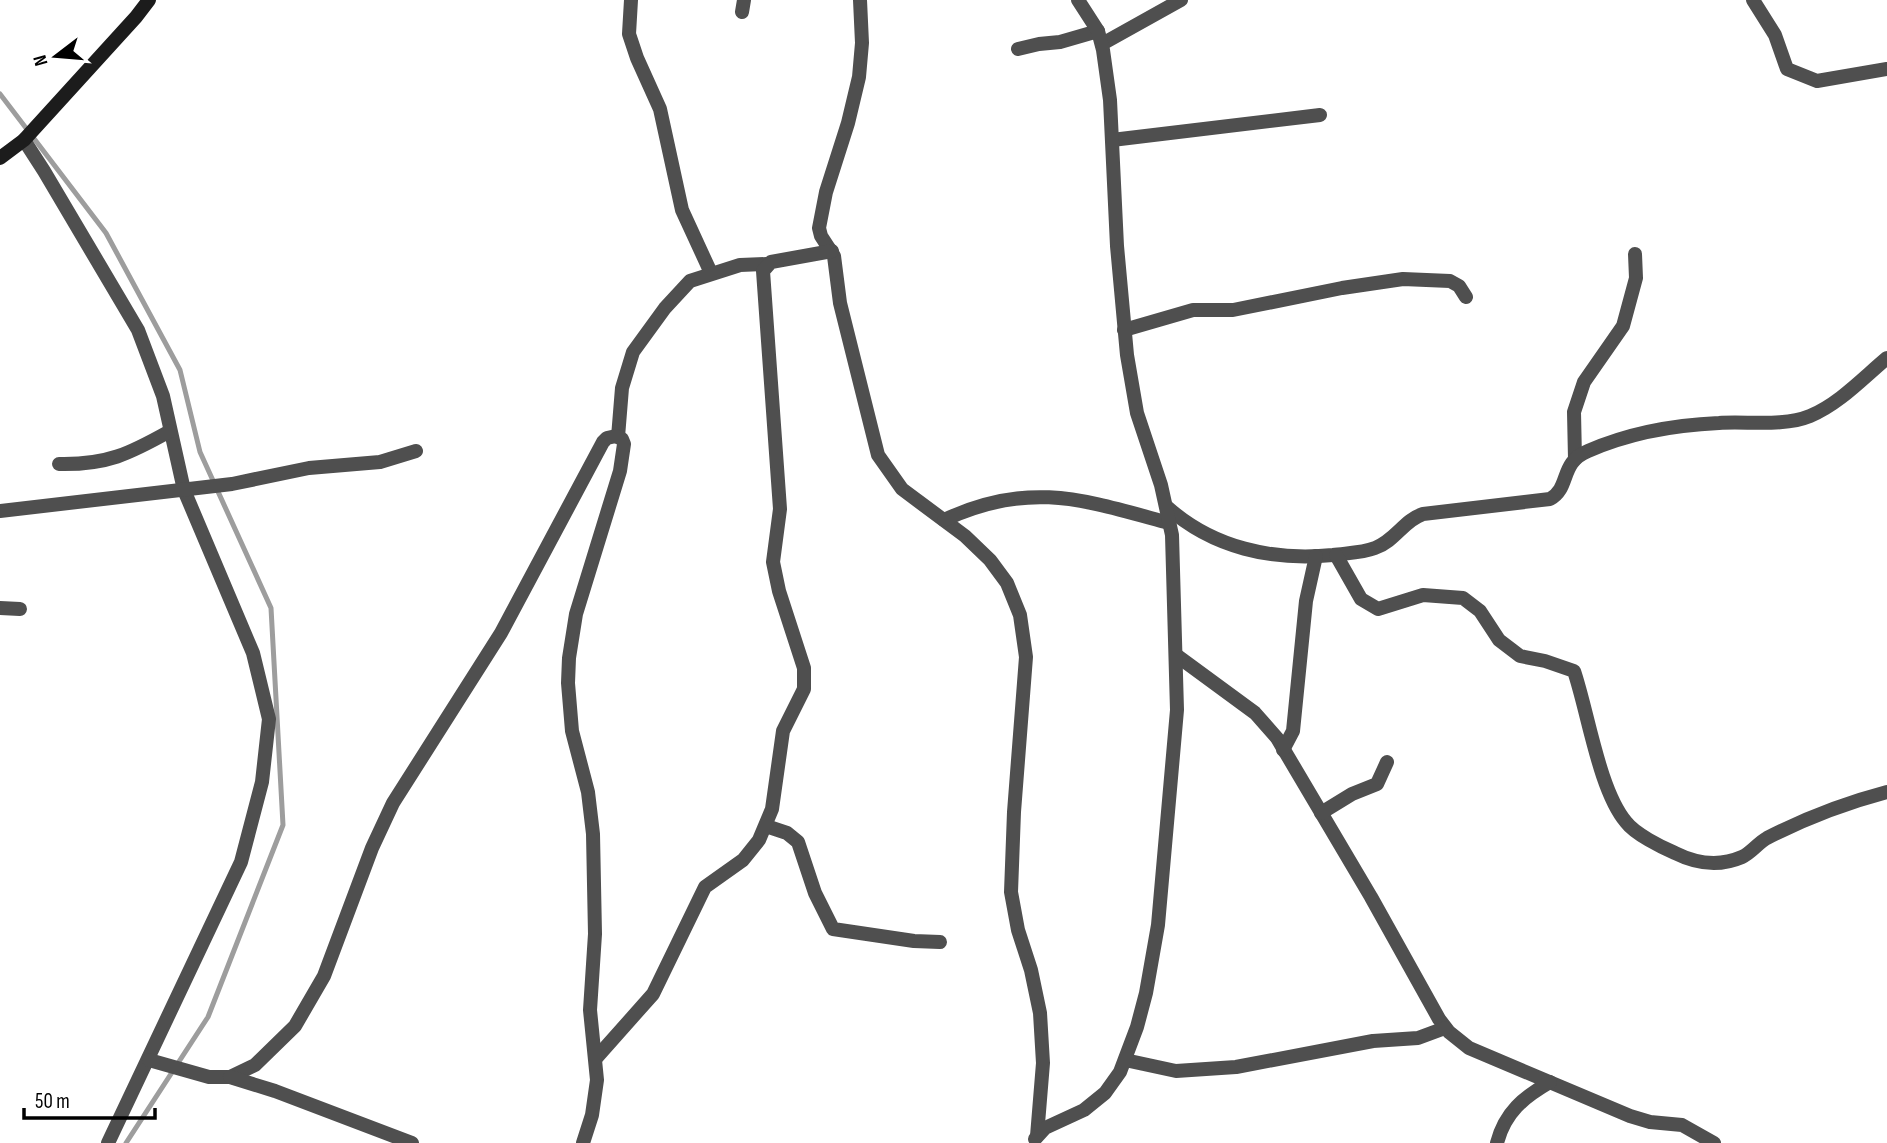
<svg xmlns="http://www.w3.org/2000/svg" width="1887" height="1143" font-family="'Sofia Sans Condensed',sans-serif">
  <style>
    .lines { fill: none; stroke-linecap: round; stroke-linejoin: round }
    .stream { stroke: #9d9d9d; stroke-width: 5 }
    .street { stroke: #4f4f4f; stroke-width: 14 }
    .secondary { stroke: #1c1c1c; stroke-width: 14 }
  </style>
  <rect width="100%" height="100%" fill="#fff"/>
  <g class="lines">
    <polyline class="stream" points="0,94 106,233 180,370 200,452 271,608 283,825 208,1017 126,1143"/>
    <g class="street">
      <polyline points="631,0 629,34 637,58 660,109 682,210 711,273"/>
      <polyline points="860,0 862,43 859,77 848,123 826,192 819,228 821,236 834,256 840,303 878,455 902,489 965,536 990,560 1007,583 1020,615 1026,657 1014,812 1011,892 1018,930 1031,970 1040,1013 1043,1063 1037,1136"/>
      <polyline points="1753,0 1775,35 1787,69 1817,81 1887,69"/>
      <polyline points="742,12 744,0"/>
      <polyline points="1102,44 1181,0"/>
      <polyline points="1018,49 1039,44 1060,42 1098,31"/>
      <polyline points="24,140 44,171 138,330 163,396 184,490 253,653 269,719 262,782 241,862 108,1143"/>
      <polyline points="1112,140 1320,115"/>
      <polyline points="1124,330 1193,310 1233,310 1342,288 1403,279 1450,281 1459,286 1466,297"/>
      <polyline points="618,437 622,388 633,352 665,308 690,281 740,265 767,264"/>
      <polyline points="1575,459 1574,412 1584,382 1623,326 1636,278 1635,254"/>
      <path d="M 59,464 C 107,465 129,454 170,431"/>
      <path d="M 1167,507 C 1213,548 1272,561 1333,555 C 1347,553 1362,553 1375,548 C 1395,541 1404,520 1423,514 L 1550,499 C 1571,487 1559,463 1588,451 C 1629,433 1674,425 1719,423 C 1747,421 1783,427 1810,416 C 1839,404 1863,378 1887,358"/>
      <polyline points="0,511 232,484 309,468 380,462 416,451"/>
      <path d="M 944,520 C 1030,480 1084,500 1169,523"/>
      <path d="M 1336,555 L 1361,599 L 1378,609 L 1423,595 L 1463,598 L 1480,611 L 1499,640 L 1520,656 L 1545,661 L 1574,671 C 1588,712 1599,790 1626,822 C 1635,834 1661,847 1675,853 C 1697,864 1719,867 1742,857 C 1751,853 1758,843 1767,838 C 1806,818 1845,803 1887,792"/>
      <polyline points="0,608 20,609"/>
      <polyline points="1176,655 1255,713 1277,738 1371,897 1439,1019 1449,1032 1469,1048 1630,1116 1650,1122 1682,1125 1714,1143"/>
      <polyline points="1283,750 1293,731 1306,601 1316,556"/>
      <polyline points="1321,813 1352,794 1377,784 1387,762"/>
      <polyline points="766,826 787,833 798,842 815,893 833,929 914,941 940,942"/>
      <polyline points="597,1057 653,994 705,887 743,860 759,840 772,809 783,731 804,689 804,668 779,591 773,562 780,509 763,271 771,262 832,251"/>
      <polyline points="149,1060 209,1077 230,1077 255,1065 295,1026 324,976 372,848 393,803 501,633 603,442 607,438 616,436 622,439 624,444 620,471 576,614 569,658 568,683 572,731 588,792 593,834 595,934 590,1010 597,1080 592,1115 583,1143"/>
      <polyline points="1125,1060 1176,1071 1236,1067 1373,1041 1418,1038 1445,1028"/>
      <polyline points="230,1077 275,1091 412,1143"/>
      <polyline points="1035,1139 1045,1128 1084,1110 1105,1093 1120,1072 1137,1027 1146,993 1158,925 1177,710 1172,535 1161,485 1137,413 1127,355 1117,246 1110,100 1103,50 1098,31 1078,0"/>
      <path d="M 1497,1143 C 1505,1112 1524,1097 1550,1082"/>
    </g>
    <polyline class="secondary" points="0,158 24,140 136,17 149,0"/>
  </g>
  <g transform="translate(56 56) rotate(254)" stroke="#ffffff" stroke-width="5" paint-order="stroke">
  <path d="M0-5L12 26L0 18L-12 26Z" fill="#000000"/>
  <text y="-10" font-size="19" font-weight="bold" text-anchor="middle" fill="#000000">N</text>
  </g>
  <path d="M24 1108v10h131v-10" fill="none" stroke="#000000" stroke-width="3.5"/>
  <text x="35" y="1108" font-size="21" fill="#000000" stroke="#ffffff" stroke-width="5" paint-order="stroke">50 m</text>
</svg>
